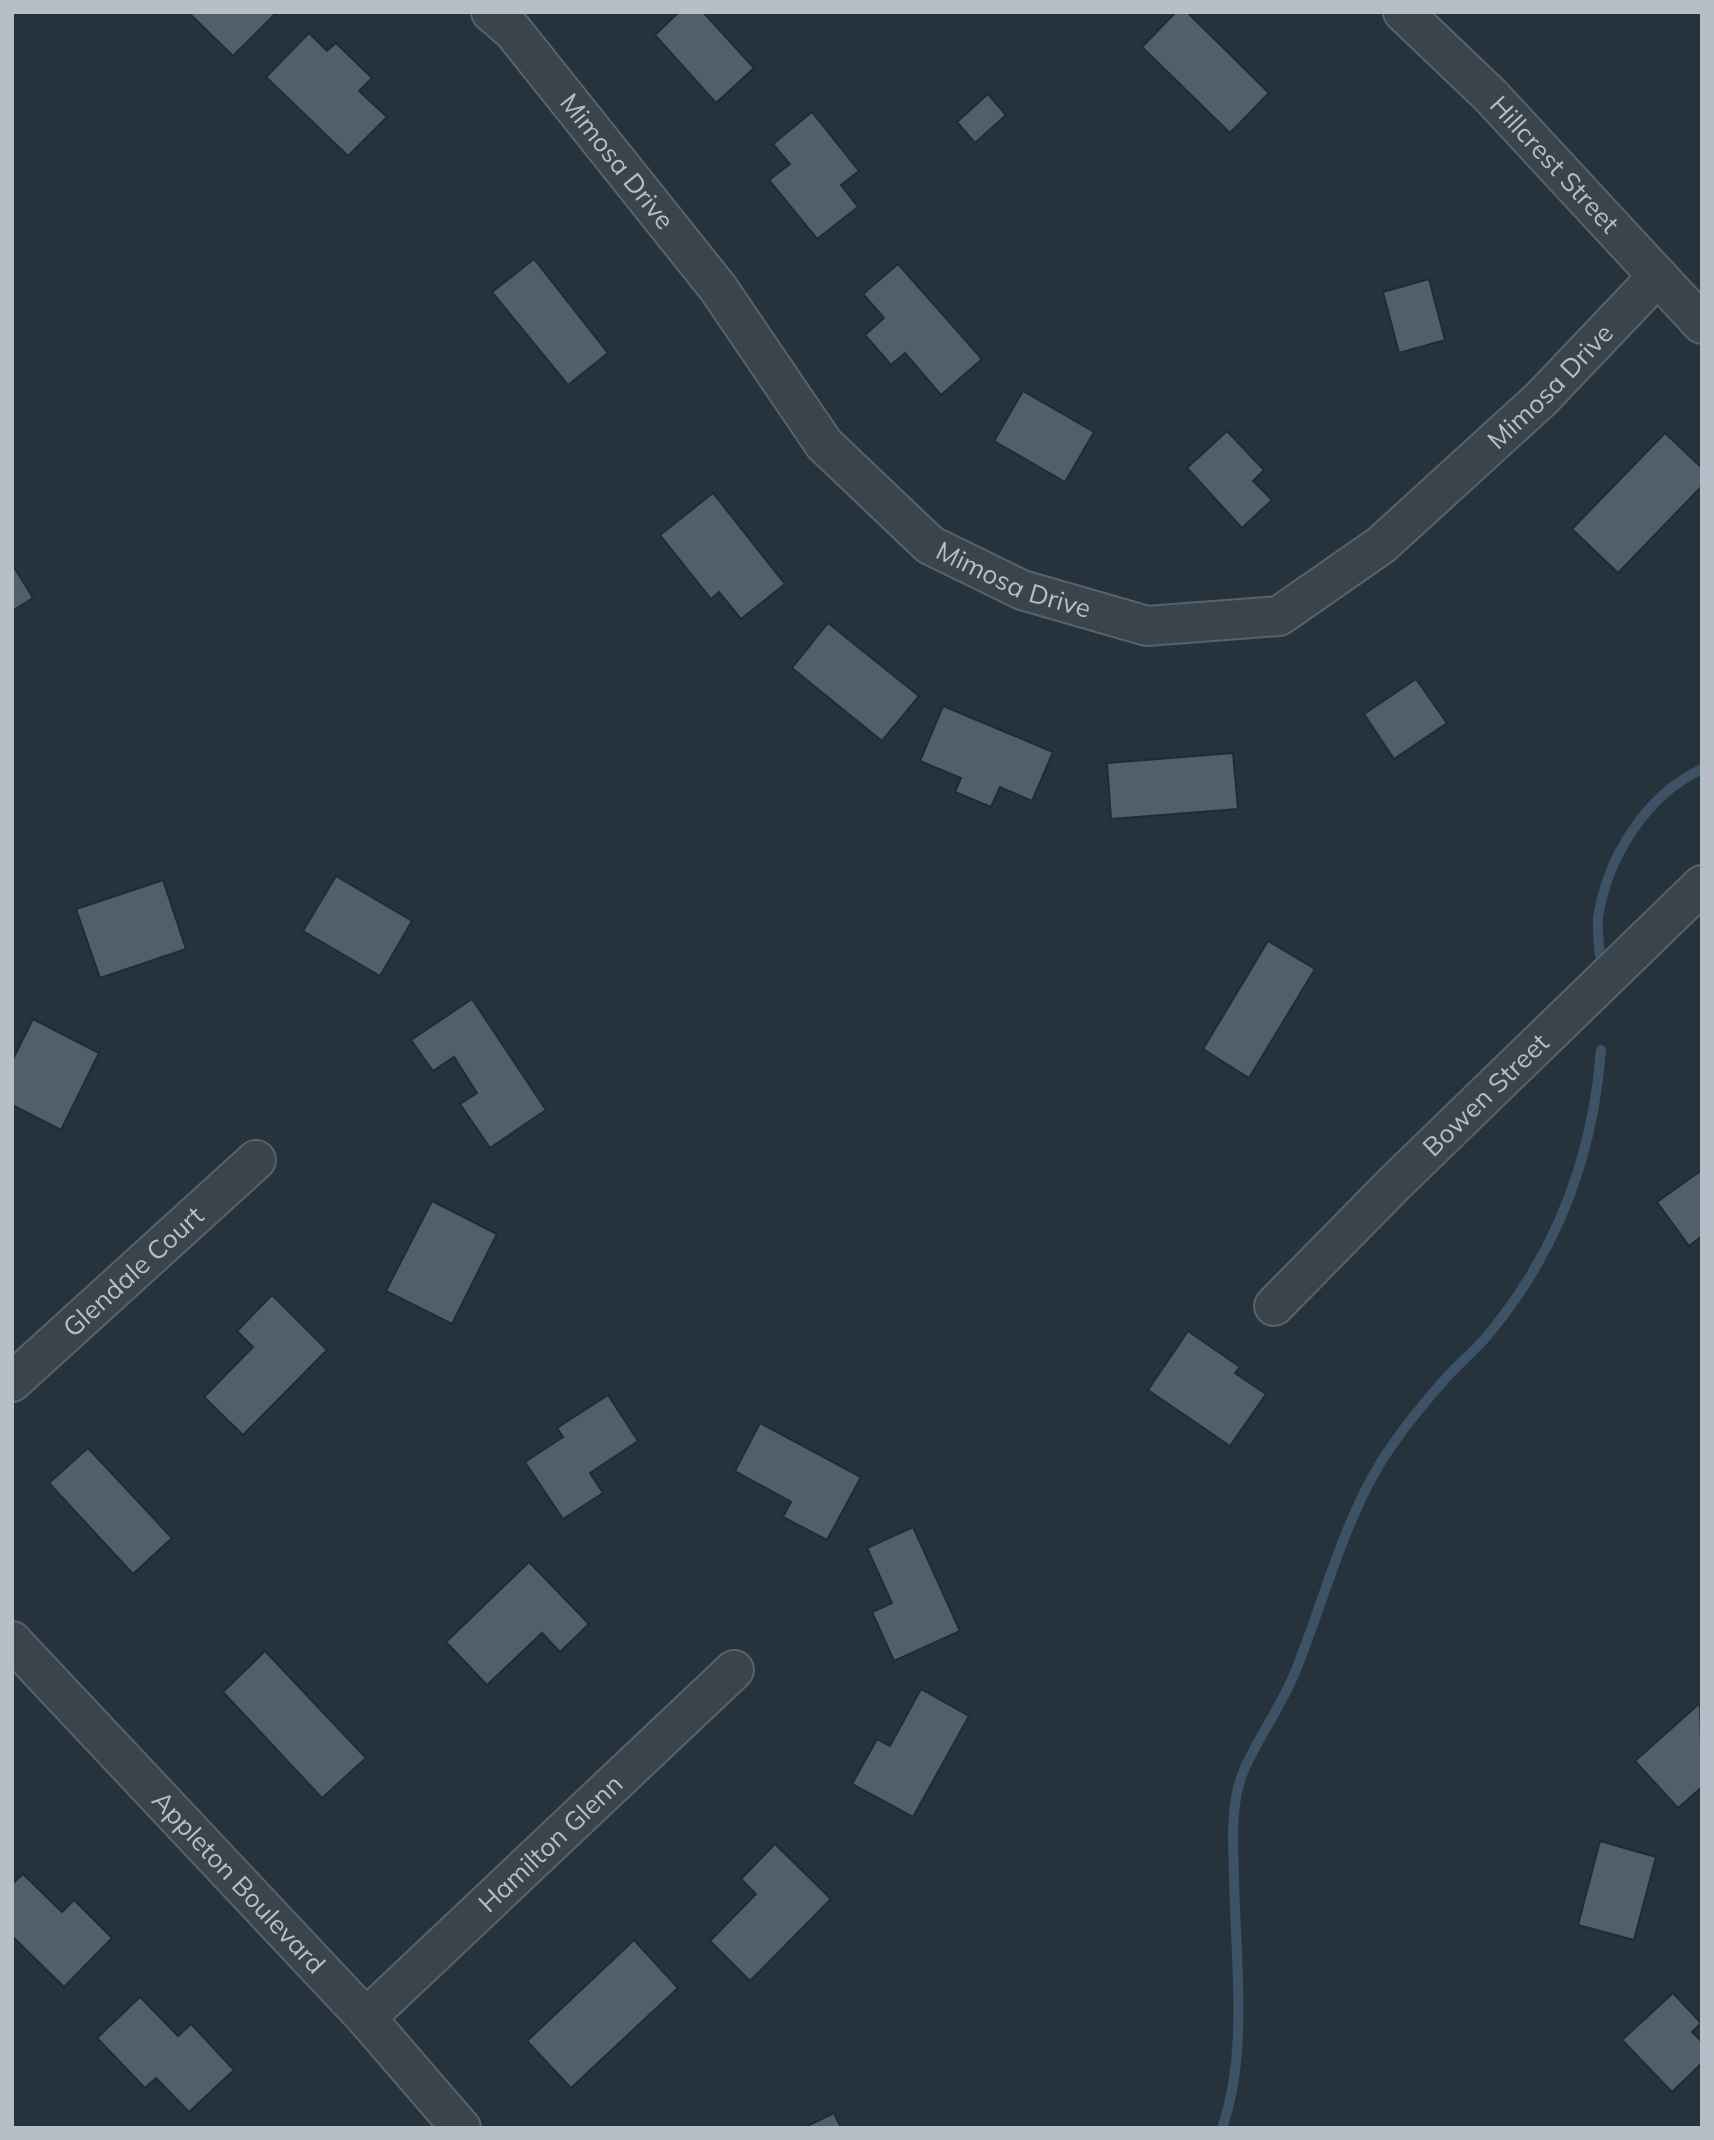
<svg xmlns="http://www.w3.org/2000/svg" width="1714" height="2140" font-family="Mulish,sans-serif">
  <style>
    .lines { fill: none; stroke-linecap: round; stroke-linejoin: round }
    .stream { stroke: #3d5265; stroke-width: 10 }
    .building { fill: #525e6b; stroke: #212b35; stroke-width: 2 }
    .minor-casing { stroke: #58626b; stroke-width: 42 }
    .minor { stroke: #3a444d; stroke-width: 38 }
    .labels { text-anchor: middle; stroke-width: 5; stroke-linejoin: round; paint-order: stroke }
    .street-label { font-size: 26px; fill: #b6bfc8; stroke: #1f2933 }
  </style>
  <rect width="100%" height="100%" fill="#26333d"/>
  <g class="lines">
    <g class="stream">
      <path d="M 1600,956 C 1599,944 1597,930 1598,918 C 1607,858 1646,795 1702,769"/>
      <path d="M 1222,2128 C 1249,2052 1235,1955 1234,1875 C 1233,1842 1230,1802 1244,1770 C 1259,1736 1282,1705 1296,1670 C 1323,1603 1341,1530 1378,1467 C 1396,1437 1422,1405 1446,1378 C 1459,1363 1475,1351 1487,1336 C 1556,1254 1593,1156 1601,1050"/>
    </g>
  </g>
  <g class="building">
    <polygon points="188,12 275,12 276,13 233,56"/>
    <polygon points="679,12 703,12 754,68 716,103 655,35"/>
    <polygon points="1176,12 1187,12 1269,93 1230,133 1142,47"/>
    <polygon points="309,33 327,51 336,43 372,78 359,91 387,117 348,156 266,77"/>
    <polygon points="988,94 1006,115 975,143 957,122"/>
    <polygon points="812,112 859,171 841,185 858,207 817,239 769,180 790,164 773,144"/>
    <polygon points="534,259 608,353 568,385 492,292"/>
    <polygon points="898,264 982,359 941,395 905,353 891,365 865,335 884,318 863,294"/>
    <polygon points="1429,279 1445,340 1399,353 1383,292"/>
    <polygon points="1023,391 1094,432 1065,482 994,441"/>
    <polygon points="1227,431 1264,470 1253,481 1272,500 1242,528 1187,468"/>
    <polygon points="1665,433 1702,468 1702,486 1618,573 1572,529"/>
    <polygon points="713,493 785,584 741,619 719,592 711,599 660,535"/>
    <polygon points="12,564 33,598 12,611"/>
    <polygon points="828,623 919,696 882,741 792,668"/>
    <polygon points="1416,679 1447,723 1394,759 1364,714"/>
    <polygon points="943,706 1053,752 1032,801 1000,787 991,807 955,792 961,778 920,761"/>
    <polygon points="1233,753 1238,809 1111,819 1107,763"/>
    <polygon points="336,876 412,921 380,976 303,931"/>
    <polygon points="163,880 186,949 100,978 76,909"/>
    <polygon points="1268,941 1315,969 1249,1078 1203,1049"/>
    <polygon points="472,999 546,1110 490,1148 460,1104 477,1093 454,1057 433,1071 411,1040"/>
    <polygon points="33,1019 99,1053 61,1130 12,1105 12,1061"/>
    <polygon points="1702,1170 1702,1236 1689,1246 1657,1202"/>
    <polygon points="432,1201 497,1234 452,1324 386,1291"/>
    <polygon points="272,1295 327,1350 243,1435 204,1397 253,1347 237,1331"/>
    <polygon points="1188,1331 1240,1367 1235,1373 1266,1394 1230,1446 1148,1390"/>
    <polygon points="608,1395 638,1441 590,1473 603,1493 563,1519 525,1462 563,1437 557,1428"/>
    <polygon points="760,1423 861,1477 827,1540 783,1517 791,1502 735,1471"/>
    <polygon points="88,1448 172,1538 133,1574 49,1483"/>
    <polygon points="913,1527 960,1631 894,1661 872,1612 892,1603 867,1548"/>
    <polygon points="529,1562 589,1624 560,1652 542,1633 487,1685 446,1642"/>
    <polygon points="265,1651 366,1758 322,1798 223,1692"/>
    <polygon points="921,1689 969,1716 913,1817 852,1784 877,1739 890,1746"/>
    <polygon points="1700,1703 1702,1787 1678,1808 1635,1761"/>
    <polygon points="1600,1841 1656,1857 1634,1940 1578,1925"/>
    <polygon points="775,1844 831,1899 750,1981 710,1941 756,1894 741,1879"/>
    <polygon points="23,1874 62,1912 74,1900 112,1938 64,1987 12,1936 12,1884"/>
    <polygon points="634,1940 678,1988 571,2088 527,2041"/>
    <polygon points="1673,1993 1701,2023 1692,2032 1702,2042 1702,2063 1672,2092 1622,2040"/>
    <polygon points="140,1997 178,2036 191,2024 234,2070 189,2112 156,2078 145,2088 97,2038"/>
    <polygon points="834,2113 841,2128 803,2128"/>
  </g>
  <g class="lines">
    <g class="minor-casing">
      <g id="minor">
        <path id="s1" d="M 491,12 L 513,31 L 718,288 L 824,444 L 930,545 L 1022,590 L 1147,626 L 1279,616 L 1381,545 L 1541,399 L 1658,276"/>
        <path id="s2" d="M 1403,12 L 1490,95 L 1702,324"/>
        <path id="s3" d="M 1274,1306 L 1395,1183 L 1702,885"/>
        <path id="s4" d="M 12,1382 L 256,1160"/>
        <path id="s5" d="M 12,1641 L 366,2018 L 461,2128"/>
        <path id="s6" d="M 366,2018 L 734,1670"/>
      </g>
    </g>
    <use href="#minor" class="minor"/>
  </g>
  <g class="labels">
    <g class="street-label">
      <text dy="9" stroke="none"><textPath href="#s1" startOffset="196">Mimosa Drive</textPath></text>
      <text dy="9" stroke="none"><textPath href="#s2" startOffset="215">Hillcrest Street</textPath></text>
      <text dy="9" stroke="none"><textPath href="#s1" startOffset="1414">Mimosa Drive</textPath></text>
      <text dy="9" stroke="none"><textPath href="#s1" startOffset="784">Mimosa Drive</textPath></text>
      <text dy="9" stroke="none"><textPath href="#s3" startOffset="299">Bowen Street</textPath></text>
      <text dy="9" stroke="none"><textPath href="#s4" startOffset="164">Glendale Court</textPath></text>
      <text dy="9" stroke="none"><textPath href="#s6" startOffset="254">Hamilton Glenn</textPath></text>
      <text dy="9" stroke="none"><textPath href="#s5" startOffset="331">Appleton Boulevard</textPath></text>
    </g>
  </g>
  <rect width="1714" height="2140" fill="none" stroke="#b6bfc8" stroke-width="28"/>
</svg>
